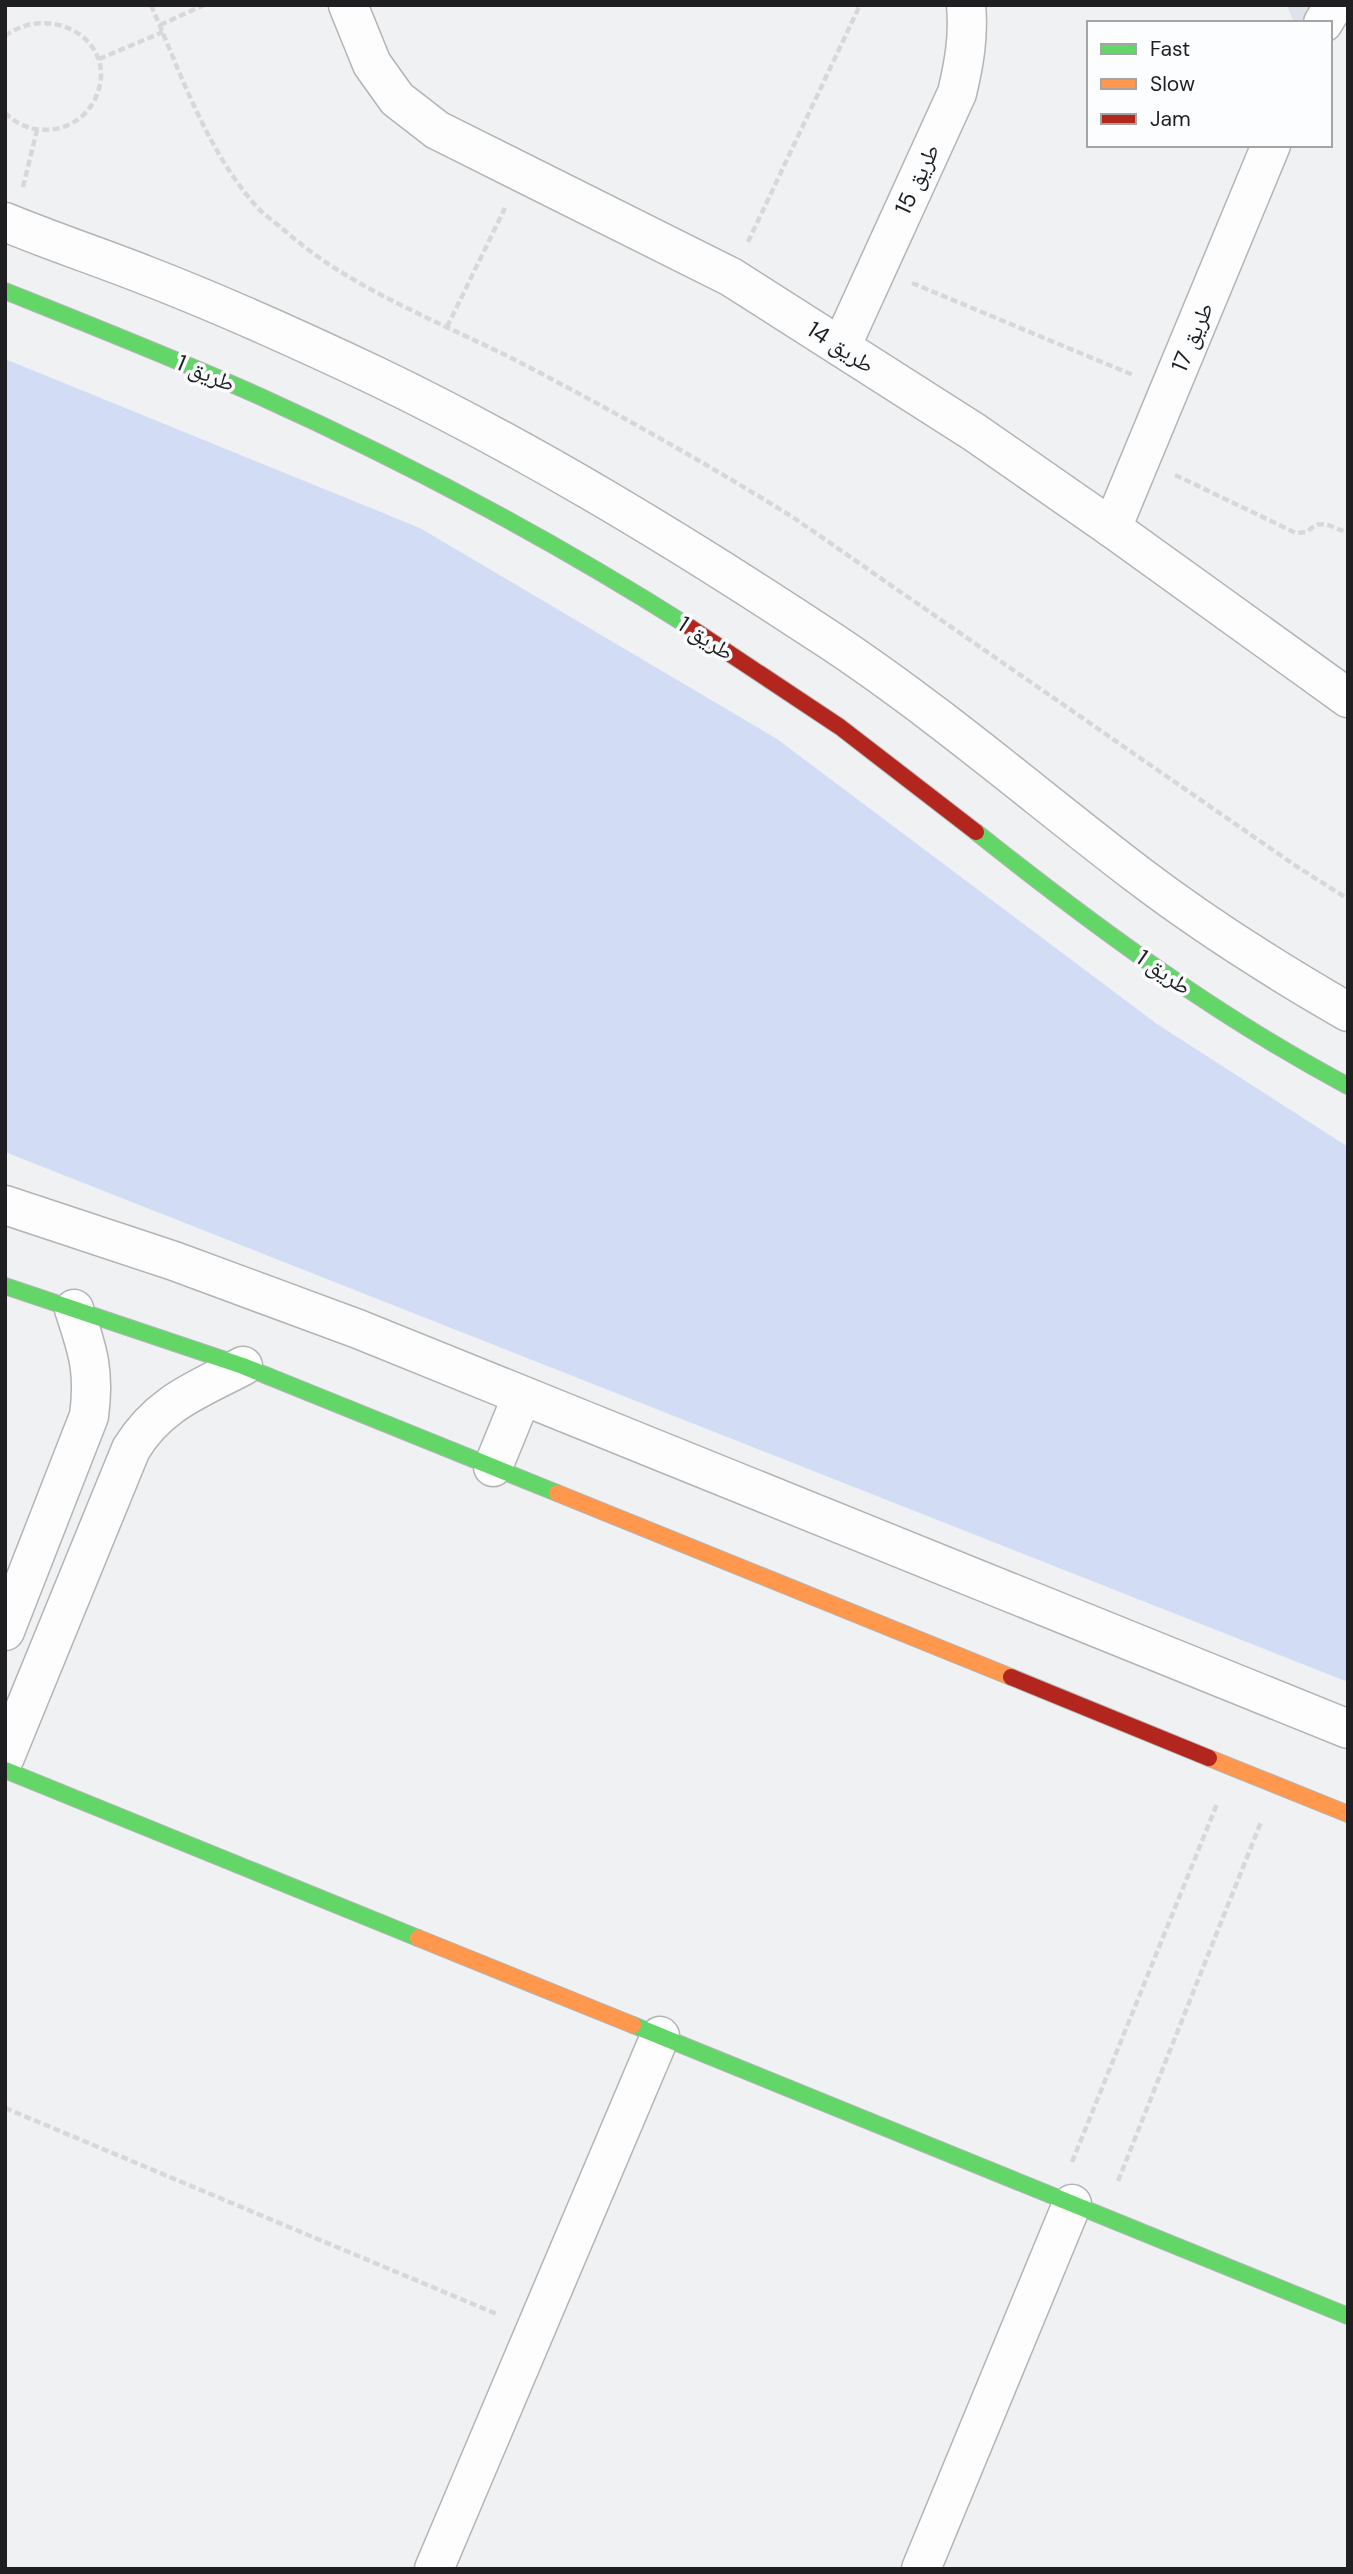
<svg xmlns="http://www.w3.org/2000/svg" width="1353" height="2574" font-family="'DM Sans','Noto Naskh Arabic',sans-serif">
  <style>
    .built { fill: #dee2ea }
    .green { fill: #d2ddf5 }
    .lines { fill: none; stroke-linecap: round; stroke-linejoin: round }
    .street-casing { stroke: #b2b4b6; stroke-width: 41 }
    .fast-casing { stroke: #b2b4b6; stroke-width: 18 }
    .slow-casing { stroke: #b2b4b6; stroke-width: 18 }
    .jam-casing { stroke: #b2b4b6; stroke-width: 18 }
    .path { stroke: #d8d8da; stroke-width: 4.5; stroke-dasharray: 7 3.5; stroke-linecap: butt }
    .street { stroke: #fdfdfd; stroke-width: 38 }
    .fast { stroke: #63d668; stroke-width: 16 }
    .slow { stroke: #ff974d; stroke-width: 16 }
    .jam { stroke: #b3261e; stroke-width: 16 }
    .labels { text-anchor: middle; stroke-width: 7; stroke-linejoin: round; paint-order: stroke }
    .street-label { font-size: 23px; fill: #1f1f21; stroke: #fcfdfe }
  </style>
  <rect width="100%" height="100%" fill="#eff1f3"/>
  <polygon class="built" points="1287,5 1348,5 1330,23 1294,23"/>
  <polygon class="green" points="5,359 420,528 777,739 1157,1024 1348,1147 1348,1682 5,1152"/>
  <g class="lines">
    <g class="street-casing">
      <g id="street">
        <polyline points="348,5 372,64 397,99 437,130 731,277 974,432 1112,528 1348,698"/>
        <polyline points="1323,23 1334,5"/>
        <path d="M 5,222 C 51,241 99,257 145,275 C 223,305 300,340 376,376 C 534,452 684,544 831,641 C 938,712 1035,796 1137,874 C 1204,925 1275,970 1348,1012"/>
        <path d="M 841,347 L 957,93 C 964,64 969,36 966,5"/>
        <polyline points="1112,528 1271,145"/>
        <polyline points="5,1205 174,1261 358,1329 1348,1729"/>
        <polyline points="493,1467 522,1396"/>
        <path d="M 5,1631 L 89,1416 C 95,1372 88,1351 74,1309"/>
        <path d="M 5,1757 L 131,1449 C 159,1403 197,1390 243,1366"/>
        <polyline points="434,2569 660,2036"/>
        <polyline points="921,2569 1072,2204"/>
      </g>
    </g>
    <g class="fast-casing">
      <g id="fast">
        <path d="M 5,291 C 90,325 176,359 259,396 C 407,463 551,539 688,626"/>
        <path d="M 976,832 C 1094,926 1215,1015 1348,1086"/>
        <polyline points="5,1286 243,1366 557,1493"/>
        <polyline points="5,1770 418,1938"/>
        <polyline points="633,2025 1348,2316"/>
      </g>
    </g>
    <g class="slow-casing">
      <g id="slow">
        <polyline points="557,1493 1011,1677"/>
        <polyline points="1209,1758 1348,1814"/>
        <polyline points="418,1938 633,2025"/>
      </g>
    </g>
    <g class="jam-casing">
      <g id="jam">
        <polyline points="688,626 840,727 976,832"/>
        <polyline points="1011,1677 1209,1758"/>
      </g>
    </g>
    <g class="path">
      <path d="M 151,5 C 181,74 206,149 256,206 C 264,215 275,222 284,230 C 353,291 442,322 523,364 C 615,412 706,463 794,518 L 1296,866 L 1348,899"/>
      <polyline points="160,25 204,5"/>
      <path d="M 5,36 C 54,0 125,45 93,103 C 85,116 74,124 60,128 C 39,133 21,128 5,113"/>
      <polyline points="99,59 163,32"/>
      <polyline points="23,187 37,130"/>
      <polyline points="748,242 860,5"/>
      <polyline points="912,283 1133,375"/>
      <polyline points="447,327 505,208"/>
      <path d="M 1175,475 L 1296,533 L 1307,532 C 1321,517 1331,527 1348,533"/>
      <polyline points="5,2108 499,2315"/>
      <polyline points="1072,2162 1217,1804"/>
      <polyline points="1118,2181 1261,1822"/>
    </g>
    <use href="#street" class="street"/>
    <use href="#fast" class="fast"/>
    <use href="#slow" class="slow"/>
    <use href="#jam" class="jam"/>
  </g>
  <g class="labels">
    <g class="street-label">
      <text transform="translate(917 179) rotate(-65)" y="8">طريق 15</text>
      <text transform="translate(1192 337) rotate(-67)" y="8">طريق 17</text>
      <text transform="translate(841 347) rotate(33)" y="8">طريق 14</text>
      <text transform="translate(206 373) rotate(23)" y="8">طريق 1</text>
      <text transform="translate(706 638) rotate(33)" y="8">طريق 1</text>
      <text transform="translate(1164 972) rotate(35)" y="8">طريق 1</text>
    </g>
  </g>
  <rect width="1353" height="2574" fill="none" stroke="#1f1f21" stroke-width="14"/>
  <rect x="1087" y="21" width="245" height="126" fill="#fcfdfe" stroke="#a4a4a6" stroke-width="2"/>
  <rect x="1101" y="44" width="35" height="10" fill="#63d668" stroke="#a4a4a6" stroke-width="2"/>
  <text x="1150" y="56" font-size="21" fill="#1f1f21">Fast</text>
  <rect x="1101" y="79" width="35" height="10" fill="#ff974d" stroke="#a4a4a6" stroke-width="2"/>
  <text x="1150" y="91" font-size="21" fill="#1f1f21">Slow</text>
  <rect x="1101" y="114" width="35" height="10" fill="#b3261e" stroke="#a4a4a6" stroke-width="2"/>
  <text x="1150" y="126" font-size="21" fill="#1f1f21">Jam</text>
</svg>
